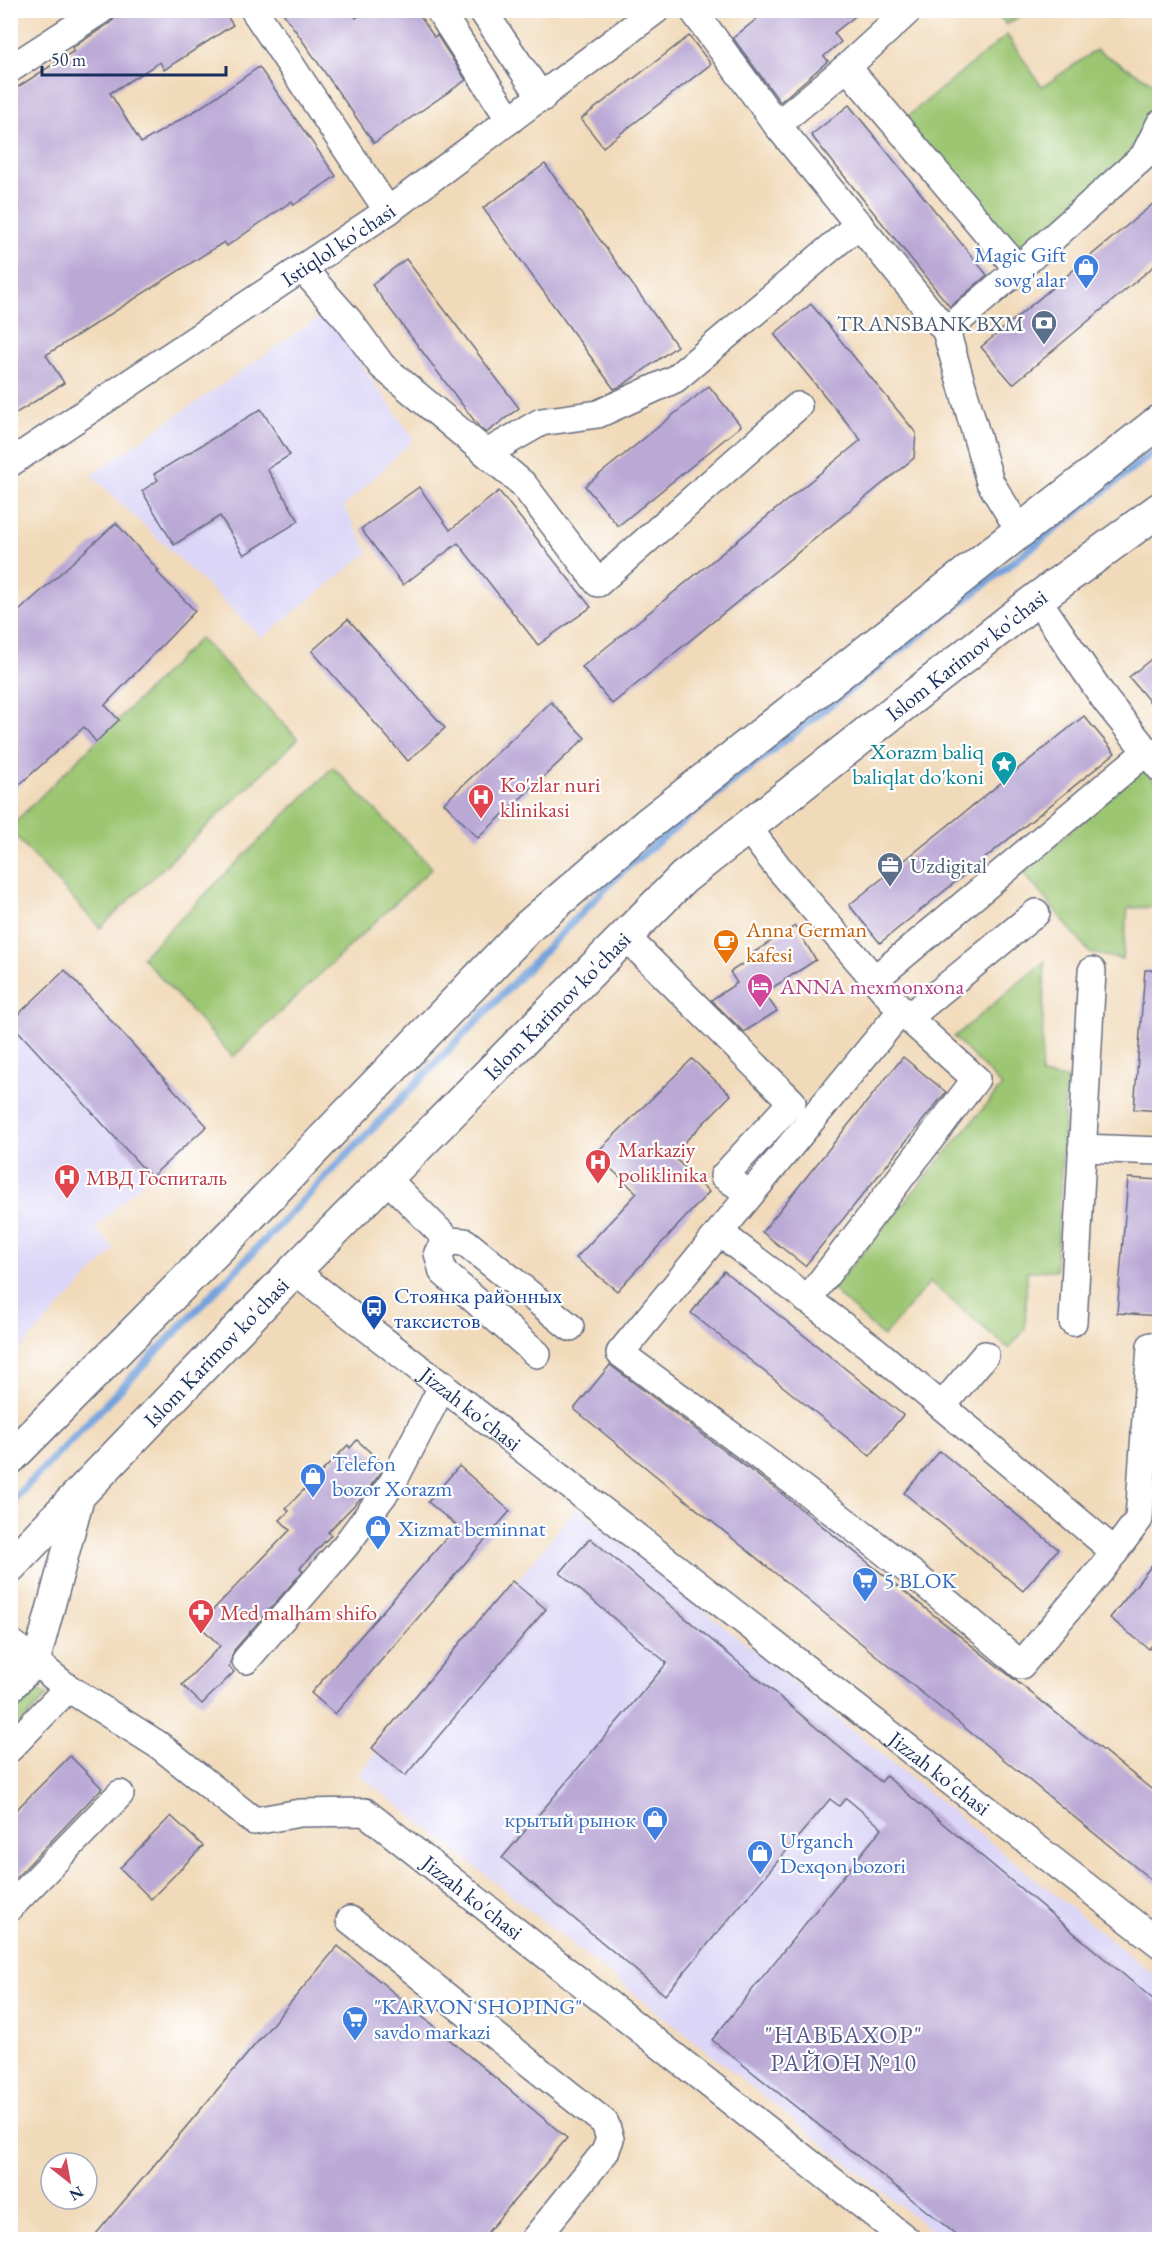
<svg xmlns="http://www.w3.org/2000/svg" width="1170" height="2250" font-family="'EB Garamond',serif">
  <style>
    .built { fill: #dbd6f7 }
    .green { fill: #9cc672; stroke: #5c7a68; stroke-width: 1.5 }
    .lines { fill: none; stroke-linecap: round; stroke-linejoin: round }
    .stream { stroke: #73a2dc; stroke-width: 8 }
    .building { fill: #baa8d5 }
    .minor-casing { stroke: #666b7e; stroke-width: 30 }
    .major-casing { stroke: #666b7e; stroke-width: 36 }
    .minor { stroke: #fff; stroke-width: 27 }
    .major { stroke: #fff; stroke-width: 33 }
    .labels { text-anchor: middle; stroke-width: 4.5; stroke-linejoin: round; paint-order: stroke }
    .street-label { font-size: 22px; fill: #1b2f5e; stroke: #fff }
    .shop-label { font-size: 22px; fill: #366cbe; stroke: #fff; text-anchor: start }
    .service-label { font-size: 22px; fill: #4e5e75; stroke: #fff; text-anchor: end }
    .culture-label { font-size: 22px; fill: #0d838f; stroke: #fff; text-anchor: end }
    .health-label { font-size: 22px; fill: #be3a42; stroke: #fff; text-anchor: start }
    .food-label { font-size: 22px; fill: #c56008; stroke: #fff; text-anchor: start }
    .hotel-label { font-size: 22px; fill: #b23c85; stroke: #fff; text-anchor: start }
    .transit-label { font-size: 22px; fill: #164399; stroke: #fff; text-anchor: start }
    .neighbourhood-label { font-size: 24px; letter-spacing: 1.5px; fill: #535988; stroke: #fff }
  </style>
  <rect width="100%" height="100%" fill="#fff"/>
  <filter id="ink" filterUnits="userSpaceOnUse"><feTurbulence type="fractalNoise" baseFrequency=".0167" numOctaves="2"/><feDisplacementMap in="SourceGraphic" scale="12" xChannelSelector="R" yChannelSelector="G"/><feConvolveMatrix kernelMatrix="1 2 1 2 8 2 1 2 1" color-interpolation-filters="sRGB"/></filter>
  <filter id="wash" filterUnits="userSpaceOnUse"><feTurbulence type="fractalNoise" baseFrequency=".008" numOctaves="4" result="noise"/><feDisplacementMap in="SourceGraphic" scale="24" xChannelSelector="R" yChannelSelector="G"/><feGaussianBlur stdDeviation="1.35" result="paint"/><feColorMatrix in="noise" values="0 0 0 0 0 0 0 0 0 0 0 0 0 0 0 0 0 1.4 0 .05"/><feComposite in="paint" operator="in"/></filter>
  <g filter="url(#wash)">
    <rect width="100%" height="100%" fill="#f1daba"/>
    <g class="built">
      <polygon points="325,313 414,439 344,507 369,552 262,638 91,475"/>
      <polygon points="10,1020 154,1171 95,1228 115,1249 11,1359"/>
      <polygon points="577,1507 1159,1979 1159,2239 942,2239 359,1774"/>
    </g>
    <g class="green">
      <polygon points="996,11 1029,11 1006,25"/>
      <polygon points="1007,35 1042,87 1096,50 1159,86 1159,102 1124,161 1013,258 903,120"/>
      <polygon points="200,638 298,739 100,928 11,831 11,826"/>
      <polygon points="333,767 432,868 233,1057 142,957"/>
      <polygon points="1145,767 1159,787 1160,862 1157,907 1128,908 1122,959 1090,953 1023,872"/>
      <polygon points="1045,961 1041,1075 1066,1079 1056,1270 1027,1271 1025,1329 1009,1349 930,1282 883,1337 832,1289 1002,1086 954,1037"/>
      <polygon points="10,1662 47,1696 10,1735"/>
    </g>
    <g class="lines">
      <polyline class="stream" points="10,1503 622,871 734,780 1160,447"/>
    </g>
    <g id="blocks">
      <g class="building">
        <polygon points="117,10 223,10 233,25 164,70 160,62 110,93 141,143 198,109 259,67 336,176 294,205 292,201 227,246 224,242 46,355 64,383 10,417 10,92 74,51 72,48 110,23 115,18"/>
        <polygon points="281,10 350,10 356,18 368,10 416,10 434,37 437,35 466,80 374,143"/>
        <polygon points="768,10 863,10 834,33 841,42 824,56 828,61 780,102 733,38"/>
        <polygon points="689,36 711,64 603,147 581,119"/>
        <polygon points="849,105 987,275 950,307 811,135"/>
        <polygon points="545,164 677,346 623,385 614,389 483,208"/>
        <polygon points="1160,198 1160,261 1013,384 981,347"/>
        <polygon points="406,259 519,408 486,433 479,427 372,285"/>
        <polygon points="811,304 916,433 914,458 612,704 582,667 861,440 774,334"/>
        <polygon points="709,386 741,426 618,526 585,486"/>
        <polygon points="261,409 290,455 267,469 299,521 244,555 220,516 174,545 142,491 158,480 154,474"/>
        <polygon points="419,487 450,530 499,491 591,607 538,645 458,543 403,585 361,529"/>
        <polygon points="116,523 159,571 157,572 195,611 105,705 119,720 96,742 84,727 10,793 10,619"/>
        <polygon points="348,619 445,728 408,761 312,651"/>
        <polygon points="1160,652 1160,714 1129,677"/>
        <polygon points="551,702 585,738 478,838 444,803"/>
        <polygon points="1084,716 1115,753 880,943 849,905"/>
        <polygon points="795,926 816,960 764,993 777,1011 744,1032 711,1000 737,983 730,972 753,957 751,954"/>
        <polygon points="65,970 207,1126 151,1177 10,1022"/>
        <polygon points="1145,970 1160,970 1160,1111 1134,1109"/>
        <polygon points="903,1057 946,1092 805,1266 762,1232"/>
        <polygon points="692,1059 731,1095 672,1155 709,1192 617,1291 576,1258 637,1193 595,1154"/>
        <polygon points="1128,1178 1160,1180 1160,1316 1117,1313"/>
        <polygon points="724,1271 903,1415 870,1456 691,1313"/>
        <polygon points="610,1365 781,1493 1160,1796 1160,1887 574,1409"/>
        <polygon points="357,1440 384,1465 380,1474 362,1497 328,1532 331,1535 300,1568 303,1571 234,1650 229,1667 234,1672 202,1704 182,1685 220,1646 201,1627 210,1618 207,1616 290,1530 280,1520 289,1511 286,1508 348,1445 350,1448"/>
        <polygon points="940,1451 1058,1549 1023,1591 904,1493"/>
        <polygon points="459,1466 510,1511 335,1714 311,1693 457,1526 428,1502"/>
        <polygon points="590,1538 881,1782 886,1776 1160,2005 1160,2240 963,2240 712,2040 882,1828 846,1798 839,1806 830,1799 665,1995 502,1858 667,1663 560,1573"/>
        <polygon points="1160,1555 1160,1635 1149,1649 1110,1618"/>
        <polygon points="512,1581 546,1609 405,1776 372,1748"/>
        <polygon points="70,1756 102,1788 10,1884 10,1816"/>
        <polygon points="171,1816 203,1846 151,1899 120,1868"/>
        <polygon points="338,1946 567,2138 481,2240 91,2240"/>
      </g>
    </g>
  </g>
  <g filter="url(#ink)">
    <use href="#blocks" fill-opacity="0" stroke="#666b7e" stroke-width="1.5"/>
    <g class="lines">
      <g class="minor-casing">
        <g id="minor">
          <polyline points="254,10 388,211"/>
          <polyline points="439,10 510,120"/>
          <polyline points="482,10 542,98"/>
          <polyline points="693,10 777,125 946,331 990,482 1020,531"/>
          <polyline points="847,67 1018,269"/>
          <polyline points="10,69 101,10"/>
          <polyline points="777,125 847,67 909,10"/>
          <polyline points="302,268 349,321 382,366 523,484 598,583 798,406"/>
          <polyline points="946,331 1018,269 1144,156 1160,124"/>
          <polyline points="487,453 541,422 598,414 675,379 859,224"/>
          <path id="s1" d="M 10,463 L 388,211 L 656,10"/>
          <polyline points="1037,599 1106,701 1160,768"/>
          <polyline points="747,827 777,866 908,1018 976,1079 807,1300"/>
          <polyline points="625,936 792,1102 724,1176 750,1194"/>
          <polyline points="875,979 1146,752"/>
          <path d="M 902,1010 L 620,1353 C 756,1454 894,1553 1021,1665 L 1101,1570 L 1139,1519 L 1151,1346"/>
          <polyline points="908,1018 1036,913"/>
          <polyline points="1082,1148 1160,1151"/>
          <polyline points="386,1178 449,1241 465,1242 570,1327"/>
          <polyline points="720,1233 876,1351 1115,1552"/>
          <polyline points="449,1241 438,1253 443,1272 537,1354"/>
          <path id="s2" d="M 294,1271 L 1160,1944"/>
          <polyline points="1073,1322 1092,971"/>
          <polyline points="942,1406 985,1355"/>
          <path id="s3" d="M 10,1642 L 68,1688 L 160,1746 L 254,1821 L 300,1813 L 365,1812 L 907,2240"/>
          <polyline points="246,1660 345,1546 393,1482 443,1385"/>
          <polyline points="10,1689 36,1662 82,1491"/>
          <polyline points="10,1748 68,1688"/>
          <polyline points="10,1907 120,1794"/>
          <polyline points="350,1920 605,2123 610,2139 605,2152 534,2240"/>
        </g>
      </g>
      <g class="major-casing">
        <g id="major">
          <polyline points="10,1458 237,1229 529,926 648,824 1160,421"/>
          <path id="s4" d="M 10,1566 L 294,1271 L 683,878 L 1037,599 L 1160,509"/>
        </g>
      </g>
      <use href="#minor" class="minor"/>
      <use href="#major" class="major"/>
    </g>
  </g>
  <defs>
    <g id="shop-pin" transform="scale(1.35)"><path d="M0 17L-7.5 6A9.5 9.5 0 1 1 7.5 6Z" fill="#3f7fe0" stroke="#fff"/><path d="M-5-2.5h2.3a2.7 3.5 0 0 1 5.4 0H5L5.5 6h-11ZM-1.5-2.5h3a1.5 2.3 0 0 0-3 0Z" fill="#fff"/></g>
    <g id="bank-pin" transform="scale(1.35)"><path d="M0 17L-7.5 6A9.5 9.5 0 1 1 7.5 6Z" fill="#5c6f8a" stroke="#fff"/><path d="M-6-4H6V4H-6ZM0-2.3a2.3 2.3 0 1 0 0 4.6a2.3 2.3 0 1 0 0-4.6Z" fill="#fff"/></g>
    <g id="sight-pin" transform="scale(1.35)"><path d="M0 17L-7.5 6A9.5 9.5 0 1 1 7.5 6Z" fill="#0f9aa8" stroke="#fff"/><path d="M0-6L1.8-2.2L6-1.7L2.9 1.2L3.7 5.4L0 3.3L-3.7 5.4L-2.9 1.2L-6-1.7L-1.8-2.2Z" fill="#fff"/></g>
    <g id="hospital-pin" transform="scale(1.35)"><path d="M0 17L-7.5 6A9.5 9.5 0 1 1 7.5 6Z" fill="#e0444e" stroke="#fff"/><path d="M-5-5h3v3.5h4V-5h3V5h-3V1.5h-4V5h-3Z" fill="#fff"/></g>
    <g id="office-pin" transform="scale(1.35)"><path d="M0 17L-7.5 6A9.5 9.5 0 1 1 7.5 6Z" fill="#5c6f8a" stroke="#fff"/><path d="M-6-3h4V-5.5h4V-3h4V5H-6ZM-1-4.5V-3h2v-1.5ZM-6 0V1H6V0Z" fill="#fff"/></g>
    <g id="cafe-pin" transform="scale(1.35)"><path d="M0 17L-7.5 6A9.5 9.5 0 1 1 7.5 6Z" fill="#e8710a" stroke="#fff"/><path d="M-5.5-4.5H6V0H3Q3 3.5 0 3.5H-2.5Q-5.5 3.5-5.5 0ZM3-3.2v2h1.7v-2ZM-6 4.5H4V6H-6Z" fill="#fff"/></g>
    <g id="hotel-pin" transform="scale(1.35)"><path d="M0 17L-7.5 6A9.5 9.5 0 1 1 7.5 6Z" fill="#d1479c" stroke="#fff"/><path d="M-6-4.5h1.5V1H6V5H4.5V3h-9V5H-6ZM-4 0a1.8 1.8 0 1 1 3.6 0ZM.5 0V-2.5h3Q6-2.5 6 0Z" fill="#fff"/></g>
    <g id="bus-pin" transform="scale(1.35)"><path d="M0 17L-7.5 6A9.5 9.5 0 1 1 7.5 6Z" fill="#1a4fb4" stroke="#fff"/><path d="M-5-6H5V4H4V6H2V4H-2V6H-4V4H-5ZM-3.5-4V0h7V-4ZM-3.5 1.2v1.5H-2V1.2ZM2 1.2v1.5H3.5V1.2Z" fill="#fff"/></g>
    <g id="supermarket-pin" transform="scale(1.35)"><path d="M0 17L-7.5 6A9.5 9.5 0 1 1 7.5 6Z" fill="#3f7fe0" stroke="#fff"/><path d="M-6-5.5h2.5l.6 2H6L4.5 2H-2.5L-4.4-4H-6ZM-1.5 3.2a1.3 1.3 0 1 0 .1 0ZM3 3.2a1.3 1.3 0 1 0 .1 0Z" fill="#fff"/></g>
    <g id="pharmacy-pin" transform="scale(1.35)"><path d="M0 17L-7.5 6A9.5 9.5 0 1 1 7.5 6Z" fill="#e0444e" stroke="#fff"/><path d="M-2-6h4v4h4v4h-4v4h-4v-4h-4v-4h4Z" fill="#fff"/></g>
  </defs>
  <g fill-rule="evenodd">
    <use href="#shop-pin" x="1086" y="267"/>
    <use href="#bank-pin" x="1044" y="323"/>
    <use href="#sight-pin" x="1004" y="764"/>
    <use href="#hospital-pin" x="481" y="797"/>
    <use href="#office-pin" x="890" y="865"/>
    <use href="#cafe-pin" x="726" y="942"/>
    <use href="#hotel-pin" x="760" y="986"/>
    <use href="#hospital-pin" x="598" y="1162"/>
    <use href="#hospital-pin" x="67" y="1177"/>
    <use href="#bus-pin" x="374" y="1308"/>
    <use href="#shop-pin" x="313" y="1476"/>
    <use href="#shop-pin" x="378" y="1528"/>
    <use href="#supermarket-pin" x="865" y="1580"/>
    <use href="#pharmacy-pin" x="201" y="1612"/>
    <use href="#shop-pin" x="655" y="1819"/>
    <use href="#shop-pin" x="760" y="1853"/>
    <use href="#supermarket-pin" x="355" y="2019"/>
  </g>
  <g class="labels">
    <g class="street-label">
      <text dy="8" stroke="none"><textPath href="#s1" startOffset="394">Istiqlol ko'chasi</textPath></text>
      <text dy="8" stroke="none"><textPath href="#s4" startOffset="1323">Islom Karimov ko'chasi</textPath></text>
      <text dy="8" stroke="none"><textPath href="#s4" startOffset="783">Islom Karimov ko'chasi</textPath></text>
      <text dy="8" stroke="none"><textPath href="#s4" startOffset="297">Islom Karimov ko'chasi</textPath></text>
      <text dy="8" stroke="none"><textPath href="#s2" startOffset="224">Jizzah ko'chasi</textPath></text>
      <text dy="8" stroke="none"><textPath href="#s2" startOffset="818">Jizzah ko'chasi</textPath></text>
      <text dy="8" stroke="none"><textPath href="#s3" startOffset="552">Jizzah ko'chasi</textPath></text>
    </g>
    <g class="shop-label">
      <text x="1066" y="262" text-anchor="end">Magic Gift<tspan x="1066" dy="25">sovg'alar</tspan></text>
      <text x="332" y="1471">Telefon<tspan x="332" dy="25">bozor Xorazm</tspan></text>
      <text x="398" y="1536">Xizmat beminnat</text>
      <text x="884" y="1588">5 BLOK</text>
      <text x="636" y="1827" text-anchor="end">крытый рынок</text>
      <text x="780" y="1848">Urganch<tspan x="780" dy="25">Dexqon bozori</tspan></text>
      <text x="374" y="2014">"KARVON SHOPING"<tspan x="374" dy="25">savdo markazi</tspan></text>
    </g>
    <g class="service-label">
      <text x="1024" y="331">TRANSBANK BXM</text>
      <text x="910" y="873" text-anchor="start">Uzdigital</text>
    </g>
    <g class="culture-label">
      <text x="984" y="759">Xorazm baliq<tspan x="984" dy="25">baliqlat do'koni</tspan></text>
    </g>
    <g class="health-label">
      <text x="500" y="792">Ko'zlar nuri<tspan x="500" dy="25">klinikasi</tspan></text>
      <text x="618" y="1157">Markaziy<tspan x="618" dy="25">poliklinika</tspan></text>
      <text x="86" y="1185">МВД Госпиталь</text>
      <text x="220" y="1620">Med malham shifo</text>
    </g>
    <g class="food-label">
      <text x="746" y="937">Anna German<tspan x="746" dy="25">kafesi</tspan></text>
    </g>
    <g class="hotel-label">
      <text x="780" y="994">ANNA mexmonxona</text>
    </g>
    <g class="transit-label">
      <text x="394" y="1303">Стоянка районных<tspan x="394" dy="25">таксистов</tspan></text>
    </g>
    <g class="neighbourhood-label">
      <text x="844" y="2043">"НАВБАХОР"<tspan x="844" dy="28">РАЙОН №10</tspan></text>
    </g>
  </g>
  <rect width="1170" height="2250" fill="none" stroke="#fff" stroke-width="36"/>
  <g transform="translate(69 2181) rotate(149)"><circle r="28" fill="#ffffff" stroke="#a4acbf" stroke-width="1.5"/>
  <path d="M0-4.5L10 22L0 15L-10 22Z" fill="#d1495b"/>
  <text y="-9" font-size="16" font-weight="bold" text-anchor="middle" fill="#1b2f5e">N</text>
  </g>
  <path d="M42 66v9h184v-9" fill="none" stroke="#1b2f5e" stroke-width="3"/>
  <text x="51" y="66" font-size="18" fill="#1b2f5e" stroke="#ffffff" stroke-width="4.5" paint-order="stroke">50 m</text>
</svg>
